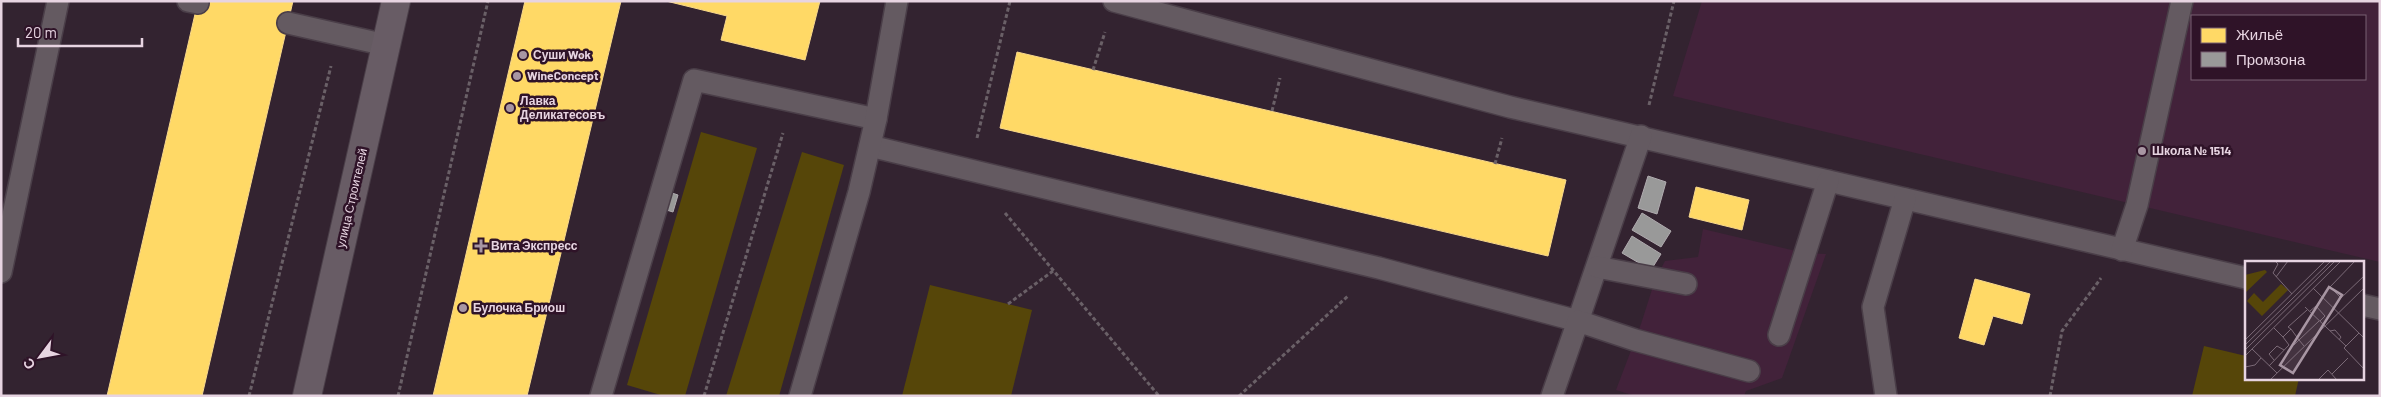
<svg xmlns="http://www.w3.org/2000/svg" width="2381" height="397" font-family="Barlow,sans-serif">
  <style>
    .built { fill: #42223a; fill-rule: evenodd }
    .green { fill: #564609 }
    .homes { fill: #ffd966; stroke: #f8d88b }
    .industry { fill: #999; stroke: #b0abaf }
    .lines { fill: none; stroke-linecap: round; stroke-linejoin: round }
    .lane-casing { stroke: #4a3e48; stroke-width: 24 }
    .secondary-casing { stroke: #4a3e48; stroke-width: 30 }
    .path { stroke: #6a6067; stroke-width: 3; stroke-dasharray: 4 2.5; stroke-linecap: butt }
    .lane { stroke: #645a61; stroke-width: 21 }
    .secondary { stroke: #685c65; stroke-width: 28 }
    .poi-dot { fill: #a896a3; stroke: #2f1328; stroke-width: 2 }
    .labels { text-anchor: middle; stroke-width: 5; stroke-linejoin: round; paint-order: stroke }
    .poi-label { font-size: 12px; font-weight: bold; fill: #e7d4e1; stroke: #2f1328; text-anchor: start }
    .street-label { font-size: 12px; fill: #e7d4e1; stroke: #2f1328 }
    .inset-road { fill: none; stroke: #7b6a77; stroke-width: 1 }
    .view { fill: #a896a3; fill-opacity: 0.15; stroke: #a896a3; stroke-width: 2.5 }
    .inset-edge { fill: none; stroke: #e7d4e1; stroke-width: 2.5 }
  </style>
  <rect width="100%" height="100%" fill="#332330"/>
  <g class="built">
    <path d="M 1702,1 L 2380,1 L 2380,262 L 1673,96 ZM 2192,16 L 2365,16 L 2365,79 L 2192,79 Z"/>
    <polygon points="1703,229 1804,253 1826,254 1782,378 1746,391 1744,396 1635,396 1616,390 1641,324 1655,280 1665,261 1698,257"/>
  </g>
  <g class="green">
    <polygon points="701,132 757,148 685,396 664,396 627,385"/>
    <polygon points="802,152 844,165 779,396 726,396"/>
    <polygon points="930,285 1032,310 1011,396 902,396"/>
    <polygon points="2204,346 2246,356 2246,378 2299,378 2295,396 2192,396"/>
  </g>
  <g class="homes">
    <polygon points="198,1 293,1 202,396 107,396"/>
    <polygon points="525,1 621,1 527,396 433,396"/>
    <polygon points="666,1 820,1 805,60 721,40 727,16"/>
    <polygon points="1017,52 1566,180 1548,256 1000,128"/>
    <polygon points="1696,187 1749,200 1742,230 1689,217"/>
    <polygon points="1975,279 2030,294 2022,324 1993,316 1984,345 1959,338"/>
  </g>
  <g class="industry">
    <polygon points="1648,176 1666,182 1657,214 1638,208"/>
    <polygon points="669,192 678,195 673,212 663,209"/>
    <polygon points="1642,213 1671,231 1661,247 1632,230"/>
    <polygon points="1632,236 1661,254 1651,270 1622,253"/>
  </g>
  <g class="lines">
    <g class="lane-casing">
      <g id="lane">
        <polyline points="188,1 198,3"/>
        <polyline points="1114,1 1510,107 2246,278"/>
        <polyline points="288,23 386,45"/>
        <polyline points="870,146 1379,268 1578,321 1641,136"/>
        <polyline points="2122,250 2137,205 2182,1"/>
        <polyline points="1597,267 1686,284"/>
        <polyline points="1,272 58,1"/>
        <polyline points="2362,305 2380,309"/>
        <polyline points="1779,335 1828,181"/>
        <polyline points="601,396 694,80 876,119"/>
        <polyline points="800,396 859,192 876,119 897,1"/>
        <polyline points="1552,396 1578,321 1635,340 1749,371"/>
        <polyline points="1886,396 1873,307 1905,199"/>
      </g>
    </g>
    <g class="secondary-casing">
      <polyline id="secondary" points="307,396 396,1"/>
    </g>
    <g class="path">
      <polyline points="1093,70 1105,32"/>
      <polyline points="1649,105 1674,1"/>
      <polyline points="1272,111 1280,78"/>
      <polyline points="977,138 1010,1"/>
      <polyline points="1495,164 1502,138"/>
      <polyline points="1005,213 1159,396"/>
      <polyline points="1008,304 1053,271"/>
      <polyline points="249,396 331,66"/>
      <polyline points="398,396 488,1"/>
      <polyline points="704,396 783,133"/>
      <polyline points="1239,396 1349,295"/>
      <polyline points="2050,396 2062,331 2101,278"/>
    </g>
    <use href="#lane" class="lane"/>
    <use href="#secondary" class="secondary"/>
  </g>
  <g class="poi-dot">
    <circle cx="523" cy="55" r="5"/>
    <circle cx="517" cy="76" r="5"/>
    <circle cx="510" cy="108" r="5"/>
    <circle cx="2142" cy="151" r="5"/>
    <path d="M478.5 238.5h5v5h5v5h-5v5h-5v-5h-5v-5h5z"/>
    <circle cx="463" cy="308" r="5"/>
  </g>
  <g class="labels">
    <g class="poi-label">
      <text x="533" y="59">Суши Wok</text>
      <text x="527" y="80">WineConcept</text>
      <text x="520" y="105">Лавка<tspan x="520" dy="14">Деликатесовъ</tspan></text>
      <text x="2152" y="155">Школа № 1514</text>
      <text x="491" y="250">Вита Экспресс</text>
      <text x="473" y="312">Булочка Бриош</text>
    </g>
    <g class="street-label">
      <text transform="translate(352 198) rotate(-77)" y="4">улица Строителей</text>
    </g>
  </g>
  <g transform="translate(2245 261)">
    <rect width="119" height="119" fill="#332330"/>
    <path d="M 20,9 L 22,11 L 0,32 L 0,14 ZM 36,23 L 43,29 L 17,55 L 2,40 L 9,32 L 18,41 Z" fill="#564609"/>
    <path class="inset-road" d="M 30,0 L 33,3 L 28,12 L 47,33M 110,0 L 85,26 L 96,37 L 119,15M 31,16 L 43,0M 68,27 L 119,77M 60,46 L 101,85 L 99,87 L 119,108M 65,50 L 71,45 L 80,55 L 75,60M 29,67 L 38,76 L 46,68 L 43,66 L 62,49M 46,68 L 54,79 L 49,84M 85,70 L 90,69 L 96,76 L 94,79M 0,79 L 80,0M 0,84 L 86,0M 59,85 L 54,79 L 74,60M 101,85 L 114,72M 7,88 L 32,112M 0,89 L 90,0M 0,95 L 96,0M 29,99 L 24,93 L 32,85 L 39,89M 24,105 L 44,84 L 38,76M 0,106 L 10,104 L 16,97M 87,113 L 103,97M 25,119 L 119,27M 73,119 L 83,109 L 92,119"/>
    <path class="view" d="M 84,26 L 97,34 L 48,112 L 35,104 Z"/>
    <rect width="119" height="119" class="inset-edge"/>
  </g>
  <rect width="2381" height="397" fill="none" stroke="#e7d4e1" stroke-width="5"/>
  <rect x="2191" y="15" width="175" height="65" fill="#2f1328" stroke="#796072"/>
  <rect x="2201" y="28" width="25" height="15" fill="#ffd966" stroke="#796072"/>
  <text x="2236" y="40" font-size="15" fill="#e7d4e1">Жильё</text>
  <rect x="2201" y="52" width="25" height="15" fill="#999999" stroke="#796072"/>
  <text x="2236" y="65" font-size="15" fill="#e7d4e1">Промзона</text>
  <g transform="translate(40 357) rotate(238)" stroke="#2f1328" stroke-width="4" paint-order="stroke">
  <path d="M0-4L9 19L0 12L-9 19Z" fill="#e7d4e1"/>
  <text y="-8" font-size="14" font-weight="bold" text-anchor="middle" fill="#e7d4e1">С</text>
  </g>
  <path d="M18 38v8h124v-8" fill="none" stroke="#e7d4e1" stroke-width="2.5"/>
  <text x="25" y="38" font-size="15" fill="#e7d4e1" stroke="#2f1328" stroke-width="4" paint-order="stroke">20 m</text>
</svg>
